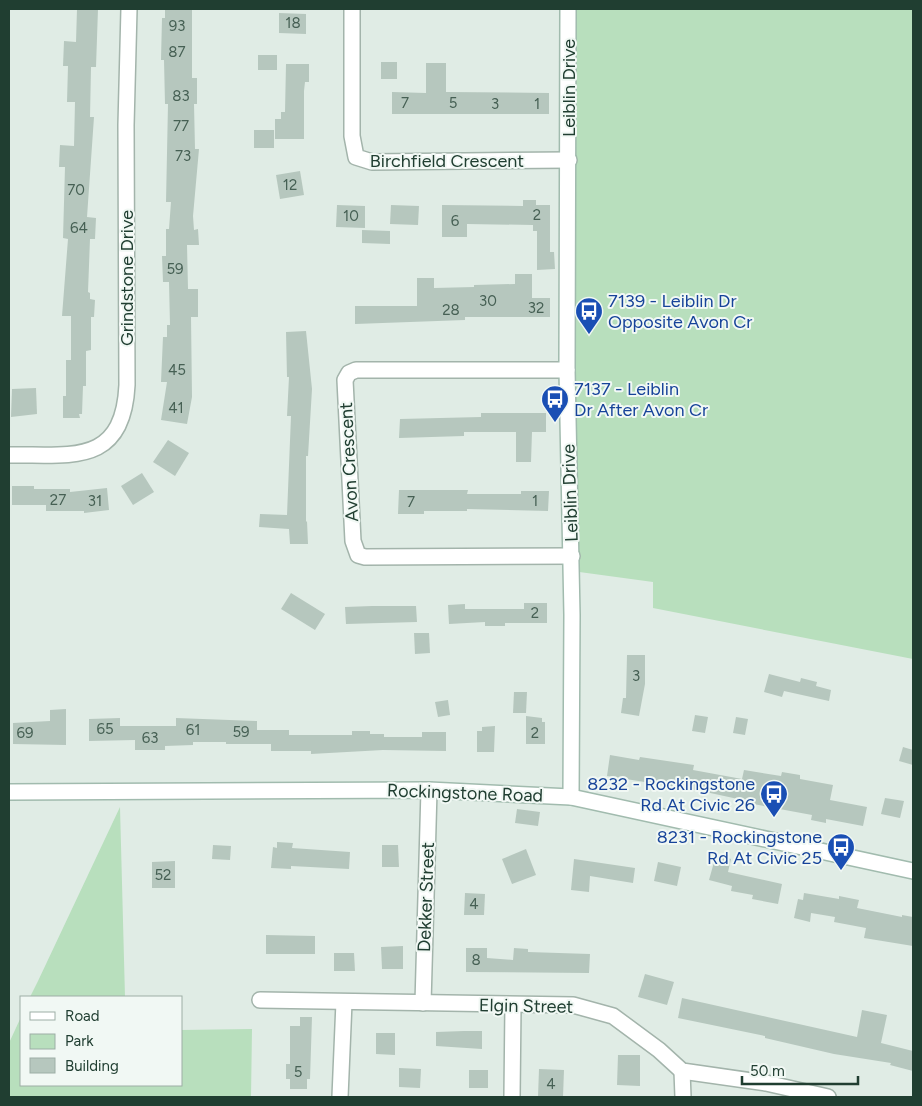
<svg xmlns="http://www.w3.org/2000/svg" width="922" height="1106" font-family="Figtree,sans-serif">
  <style>
    .green { fill: #b8dfbd }
    .building { fill: #b6c7be }
    .lines { fill: none; stroke-linecap: round; stroke-linejoin: round }
    .street-casing { stroke: #a3b4ab; stroke-width: 18 }
    .secondary-casing { stroke: #a1bbae; stroke-width: 18 }
    .street { stroke: #fff; stroke-width: 15 }
    .secondary { stroke: #fff; stroke-width: 15 }
    .labels { text-anchor: middle; stroke-width: 4; stroke-linejoin: round; paint-order: stroke }
    .number-label { font-size: 15px; fill: #466054 }
    .street-label { font-size: 18px; fill: #203e31; stroke: #f1f8f4 }
    .transit-label { font-size: 18px; fill: #164399; stroke: #f1f8f4; text-anchor: start }
  </style>
  <rect width="100%" height="100%" fill="#e0ece5"/>
  <g class="green">
    <polygon points="568,9 913,9 913,659 653,608 653,582 572,571"/>
    <polygon points="120,807 125,997 30,997 38,981"/>
    <polygon points="21,1017 21,1085 181,1085 181,1030 252,1029 251,1097 9,1097 9,1043"/>
  </g>
  <g class="building">
    <polygon points="77,9 98,9 96,67 91,67 90,117 94,117 87,217 96,218 95,239 90,239 88,292 90,293 90,299 95,300 94,317 91,317 91,350 86,351 86,386 83,386 82,414 79,414 80,418 63,418 63,396 66,396 66,360 71,360 71,316 62,316 68,239 63,238 65,167 59,167 60,145 74,146 75,102 67,102 68,66 63,66 64,41 76,42"/>
    <polygon points="165,9 192,9 192,78 197,78 197,104 194,104 195,149 199,149 193,216 194,230 198,229 199,245 187,245 188,289 198,289 198,317 191,317 192,397 187,424 161,420 167,382 161,382 163,337 167,337 167,325 170,325 169,282 163,282 162,256 166,256 166,229 169,229 171,202 166,202 168,104 165,104 164,60 161,60 162,18 165,18"/>
    <polygon points="279,13 306,14 306,34 279,33"/>
    <rect x="258" y="55" width="19" height="15"/>
    <rect x="381" y="62" width="16" height="17"/>
    <polygon points="426,63 446,63 446,92 549,93 549,114 392,114 392,92 426,93"/>
    <polygon points="286,64 309,64 309,82 305,82 304,91 304,139 275,139 275,119 281,119 281,112 285,112"/>
    <rect x="254" y="130" width="20" height="18"/>
    <polygon points="300,171 304,195 280,199 276,175"/>
    <polygon points="523,200 536,200 536,205 550,205 550,252 554,252 555,269 537,270 537,231 533,231 533,225 467,224 467,237 442,237 442,205 523,206"/>
    <polygon points="337,205 365,206 365,228 336,227"/>
    <polygon points="391,205 419,206 418,225 390,224"/>
    <polygon points="362,230 390,231 390,244 362,243"/>
    <polygon points="515,274 532,274 532,298 550,298 550,317 465,317 465,320 355,324 355,306 417,306 417,278 434,278 434,288 474,287 474,285 515,284"/>
    <polygon points="306,331 312,389 308,456 306,456 306,522 307,521 308,544 290,544 289,529 259,527 260,514 287,515 291,416 287,416 289,377 287,377 286,332"/>
    <polygon points="36,388 37,414 11,417 12,389"/>
    <polygon points="481,413 546,413 546,432 532,432 531,462 516,462 516,432 464,432 464,436 399,438 400,419 481,417"/>
    <polygon points="168,440 189,453 175,476 153,462"/>
    <polygon points="142,473 154,492 133,505 121,486"/>
    <polygon points="12,486 34,486 34,489 70,489 70,492 107,488 109,510 84,513 84,511 46,511 46,505 12,505"/>
    <polygon points="399,490 468,490 467,494 521,494 521,491 549,491 548,511 467,509 467,511 424,511 424,514 398,514"/>
    <polygon points="291,593 325,614 315,630 281,609"/>
    <polygon points="524,603 547,603 547,623 505,623 505,626 485,626 485,622 449,624 448,605 465,604 465,609 524,609"/>
    <polygon points="372,606 416,606 417,622 346,624 345,607"/>
    <polygon points="414,633 429,633 430,653 415,654"/>
    <polygon points="627,655 645,655 645,684 639,716 621,713 623,698 626,698"/>
    <polygon points="769,674 800,682 801,678 817,682 816,686 831,690 829,701 784,691 782,697 764,692"/>
    <polygon points="514,692 527,692 526,713 513,713"/>
    <polygon points="448,700 450,715 438,717 435,702"/>
    <polygon points="66,709 66,745 13,744 13,723 50,721 50,710"/>
    <polygon points="695,715 708,717 705,733 692,731"/>
    <polygon points="526,716 542,718 542,722 545,722 545,744 526,744"/>
    <polygon points="736,717 748,719 745,735 733,733"/>
    <polygon points="120,718 120,726 176,726 176,718 257,721 257,730 289,730 289,735 352,735 352,731 370,731 370,734 384,734 384,737 422,737 422,732 446,732 446,751 383,750 311,754 311,751 271,751 271,744 226,744 226,742 193,742 193,745 165,746 165,750 135,750 135,740 89,741 89,719"/>
    <polygon points="495,726 494,752 477,752 477,731 482,731 482,727"/>
    <polygon points="903,747 913,750 913,765 899,761"/>
    <polygon points="610,755 639,760 640,757 694,765 693,770 742,779 744,770 781,776 782,772 800,775 800,779 833,785 830,800 867,807 863,826 826,819 826,823 811,820 812,815 737,801 738,799 701,791 607,776"/>
    <polygon points="885,798 904,801 900,818 881,814"/>
    <polygon points="517,809 540,812 538,826 515,823"/>
    <polygon points="277,842 293,843 292,848 350,852 349,869 291,866 291,869 271,868 273,847 277,848"/>
    <polygon points="213,845 231,846 230,860 212,859"/>
    <polygon points="382,845 398,845 399,867 382,867"/>
    <polygon points="526,849 536,875 512,884 502,859"/>
    <polygon points="716,855 731,859 728,872 782,884 778,904 752,899 753,895 731,891 732,886 709,880"/>
    <polygon points="574,859 635,868 633,883 590,876 589,892 571,890"/>
    <polygon points="175,861 175,888 152,888 152,862"/>
    <polygon points="658,862 681,867 677,886 654,881"/>
    <polygon points="465,893 485,894 484,915 464,915"/>
    <polygon points="804,893 839,899 839,896 859,900 857,908 902,917 902,915 913,917 913,946 864,938 866,928 834,922 835,917 811,913 810,922 794,918 798,899 803,900"/>
    <polygon points="266,935 315,936 315,954 266,954"/>
    <polygon points="403,946 403,969 382,969 381,947"/>
    <polygon points="466,948 487,948 487,958 513,960 514,948 528,949 528,952 590,954 589,973 466,972"/>
    <polygon points="334,953 354,953 355,971 334,971"/>
    <polygon points="645,974 674,982 667,1005 638,997"/>
    <polygon points="682,998 857,1037 862,1010 887,1015 881,1043 913,1051 913,1071 890,1065 891,1063 834,1054 765,1038 765,1036 678,1018"/>
    <polygon points="300,1017 312,1017 310,1079 307,1079 307,1089 290,1089 290,1079 286,1079 286,1064 290,1064 290,1026 300,1026"/>
    <polygon points="464,1031 482,1031 482,1049 436,1046 436,1032"/>
    <polygon points="376,1033 395,1033 395,1055 376,1054"/>
    <polygon points="618,1055 640,1055 640,1086 617,1085"/>
    <polygon points="399,1068 421,1069 420,1088 399,1087"/>
    <polygon points="539,1069 564,1070 563,1097 538,1097"/>
    <rect x="469" y="1070" width="19" height="18"/>
  </g>
  <g class="lines">
    <g class="street-casing">
      <g id="street">
        <polyline points="352,9 352,136 356,157 372,162 569,160"/>
        <polyline points="567,370 356,370 349,373 345,380 353,541 358,555 365,557 572,556"/>
        <path d="M 9,455 C 70,454 123,467 127,385 L 126,125 L 129,9"/>
        <polyline points="260,1000 573,1005 613,1016 659,1050 682,1071 766,1083 828,1097"/>
        <polyline points="423,1003 429,790"/>
        <polyline points="682,1071 683,1097"/>
        <polyline points="340,1097 344,1002"/>
        <polyline points="512,1097 513,1005"/>
      </g>
    </g>
    <g class="secondary-casing">
      <g id="secondary">
        <polyline points="568,9 567,370 572,615 571,797"/>
        <polyline points="9,792 429,790 571,797 913,871"/>
      </g>
    </g>
    <use href="#street" class="street"/>
    <use href="#secondary" class="secondary"/>
  </g>
  <defs>
    <g id="bus-pin" transform="scale(1.4375)"><path d="M0 17L-7.5 6A9.5 9.5 0 1 1 7.5 6Z" fill="#1a4fb4" stroke="#f1f8f4"/><path d="M-5-6H5V4H4V6H2V4H-2V6H-4V4H-5ZM-3.5-4V0h7V-4ZM-3.5 1.2v1.5H-2V1.2ZM2 1.2v1.5H3.5V1.2Z" fill="#fff"/></g>
  </defs>
  <g fill-rule="evenodd">
    <use href="#bus-pin" x="589" y="311"/>
    <use href="#bus-pin" x="555" y="399"/>
    <use href="#bus-pin" x="774" y="794"/>
    <use href="#bus-pin" x="841" y="847"/>
  </g>
  <g class="labels">
    <g class="number-label">
      <text x="293" y="28">18</text>
      <text x="177" y="31">93</text>
      <text x="177" y="57">87</text>
      <text x="181" y="101">83</text>
      <text x="405" y="108">7</text>
      <text x="453" y="108">5</text>
      <text x="495" y="109">3</text>
      <text x="537" y="109">1</text>
      <text x="181" y="131">77</text>
      <text x="183" y="161">73</text>
      <text x="290" y="190">12</text>
      <text x="76" y="195">70</text>
      <text x="537" y="220">2</text>
      <text x="351" y="221">10</text>
      <text x="455" y="226">6</text>
      <text x="79" y="233">64</text>
      <text x="175" y="274">59</text>
      <text x="488" y="306">30</text>
      <text x="536" y="313">32</text>
      <text x="451" y="315">28</text>
      <text x="177" y="375">45</text>
      <text x="176" y="413">41</text>
      <text x="58" y="505">27</text>
      <text x="95" y="506">31</text>
      <text x="535" y="506">1</text>
      <text x="411" y="507">7</text>
      <text x="535" y="618">2</text>
      <text x="636" y="681">3</text>
      <text x="105" y="734">65</text>
      <text x="193" y="735">61</text>
      <text x="241" y="737">59</text>
      <text x="25" y="738">69</text>
      <text x="535" y="738">2</text>
      <text x="150" y="743">63</text>
      <text x="163" y="880">52</text>
      <text x="474" y="909">4</text>
      <text x="476" y="965">8</text>
      <text x="298" y="1077">5</text>
      <text x="551" y="1089">4</text>
    </g>
    <g class="street-label">
      <text transform="translate(569 88) rotate(-90)" y="6">Leiblin Drive</text>
      <text x="447" y="167">Birchfield Crescent</text>
      <text transform="translate(127 278) rotate(-90)" y="6">Grindstone Drive</text>
      <text transform="translate(349 462) rotate(-93)" y="6">Avon Crescent</text>
      <text transform="translate(570 493) rotate(-92)" y="6">Leiblin Drive</text>
      <text transform="translate(465 793) rotate(2)" y="6">Rockingstone Road</text>
      <text transform="translate(426 897) rotate(-88)" y="6">Dekker Street</text>
      <text transform="translate(526 1006) rotate(1)" y="6">Elgin Street</text>
    </g>
    <g class="transit-label">
      <text x="608" y="307">7139 - Leiblin Dr<tspan x="608" dy="21">Opposite Avon Cr</tspan></text>
      <text x="574" y="395">7137 - Leiblin<tspan x="574" dy="21">Dr After Avon Cr</tspan></text>
      <text x="755" y="790" text-anchor="end">8232 - Rockingstone<tspan x="755" dy="21">Rd At Civic 26</tspan></text>
      <text x="822" y="843" text-anchor="end">8231 - Rockingstone<tspan x="822" dy="21">Rd At Civic 25</tspan></text>
    </g>
  </g>
  <rect width="922" height="1106" fill="none" stroke="#203e31" stroke-width="20"/>
  <rect x="20" y="996" width="162" height="90" fill="#f1f8f4" stroke="#9daea6"/>
  <rect x="30" y="1012" width="25" height="8" fill="#ffffff" stroke="#9daea6"/>
  <text x="65" y="1021" font-size="15" fill="#203e31">Road</text>
  <rect x="30" y="1034" width="25" height="15" fill="#b8dfbd" stroke="#9daea6"/>
  <text x="65" y="1046" font-size="15" fill="#203e31">Park</text>
  <rect x="30" y="1058" width="25" height="15" fill="#b6c7be" stroke="#9daea6"/>
  <text x="65" y="1071" font-size="15" fill="#203e31">Building</text>
  <path d="M742 1076v8h116v-8" fill="none" stroke="#203e31" stroke-width="2.5"/>
  <text x="750" y="1076" font-size="15" fill="#203e31" stroke="#f1f8f4" stroke-width="4" paint-order="stroke">50 m</text>
</svg>
